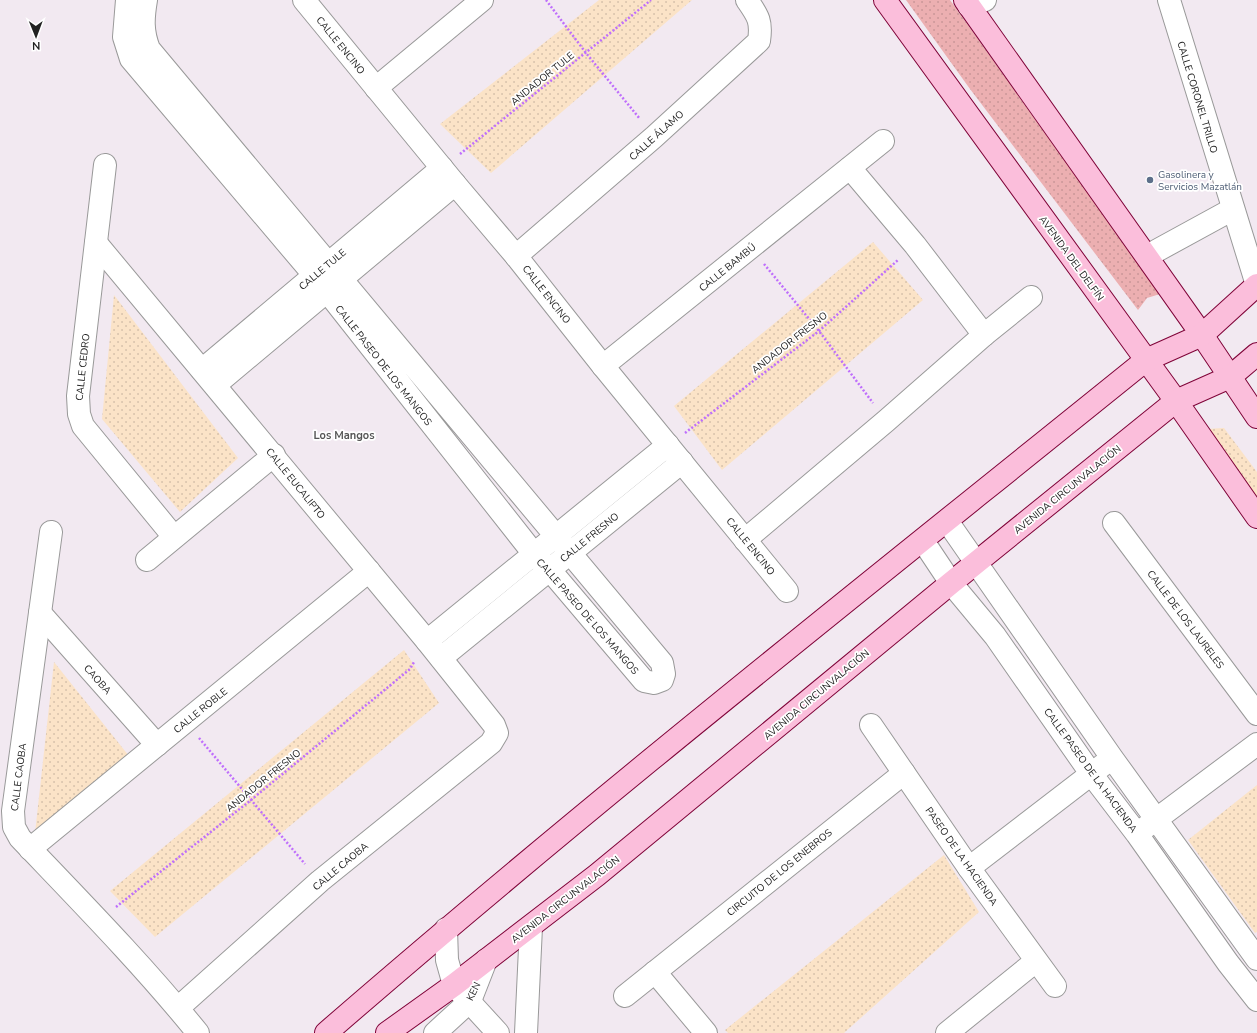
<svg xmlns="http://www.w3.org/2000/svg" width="1257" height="1033" font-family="'Nunito Sans',sans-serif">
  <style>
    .grass { fill: url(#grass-dots) }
    .park { fill: url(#park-dots) }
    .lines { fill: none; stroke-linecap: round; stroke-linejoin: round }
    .street-casing { stroke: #999; stroke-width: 24 }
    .secondary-casing { stroke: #7f0338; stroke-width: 24 }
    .path { stroke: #bf6ffc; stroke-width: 2.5; stroke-dasharray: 2 2; stroke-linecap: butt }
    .street { stroke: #fff; stroke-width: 22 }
    .secondary { stroke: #fbbedb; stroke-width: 22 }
    .service-dot { fill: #5c6f8a; stroke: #fff; stroke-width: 1.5 }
    .labels { text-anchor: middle; stroke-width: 3.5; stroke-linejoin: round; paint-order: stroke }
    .street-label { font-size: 10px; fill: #222; stroke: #fff }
    .service-label { font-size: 10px; fill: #4e5e75; stroke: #fff; text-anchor: start }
    .neighbourhood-label { font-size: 11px; font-weight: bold; fill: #555; stroke: #fff }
  </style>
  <defs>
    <pattern id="grass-dots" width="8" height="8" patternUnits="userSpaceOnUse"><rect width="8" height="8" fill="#ecafb1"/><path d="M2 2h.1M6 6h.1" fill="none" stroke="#ca9698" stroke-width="1.8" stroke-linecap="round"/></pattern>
    <pattern id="park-dots" width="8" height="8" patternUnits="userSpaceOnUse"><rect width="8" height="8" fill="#fbe3c7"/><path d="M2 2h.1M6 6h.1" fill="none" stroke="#d7c2ab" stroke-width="1.8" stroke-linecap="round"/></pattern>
  </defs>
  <rect width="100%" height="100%" fill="#f2e9f1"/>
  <polygon class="grass" points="906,0 950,0 1160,294 1147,298 1138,310 970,89"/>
  <g class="park">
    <polygon points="599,0 692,0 491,173 440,124"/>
    <polygon points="873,242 923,300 722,470 674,406"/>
    <polygon points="114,295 238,458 180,512 102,419"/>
    <polygon points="1224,428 1257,472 1257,500 1206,429"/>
    <polygon points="404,650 439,703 155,937 110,891"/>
    <polygon points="54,662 129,756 34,842"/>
    <polygon points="1257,785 1257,932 1255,933 1188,840"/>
    <polygon points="944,855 979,912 844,1033 728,1033 725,1030"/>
  </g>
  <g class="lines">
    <g class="street-casing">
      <g id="street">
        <path d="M 127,0 L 124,37 L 131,59 L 315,276 L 534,554 L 549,569 L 644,681 L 654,683 L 662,680 L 664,674 L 662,663 L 149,49 C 142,31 143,18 146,0"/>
        <polyline points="304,0 455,184 516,256 603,366 787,591"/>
        <polyline points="1169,0 1257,285"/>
        <polyline points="969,6 985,0"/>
        <polyline points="376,88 482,0"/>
        <polyline points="105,165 78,396 79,414 83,426 174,537"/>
        <polyline points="850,168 915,245 984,335"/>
        <polyline points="96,243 427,641 494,725 497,733 491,743 320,881 178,1008"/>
        <path d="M 516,256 L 654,137 L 759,41 C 762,21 758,16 747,0"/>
        <polyline points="1147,256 1233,209"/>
        <polyline points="603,366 883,141"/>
        <polyline points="202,370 442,168"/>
        <polyline points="215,385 455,184"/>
        <polyline points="947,521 1112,758 1257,959"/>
        <polyline points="1114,523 1257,714"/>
        <path d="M 51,532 L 13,811 L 14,827 L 20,838 C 81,902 143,965 198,1033"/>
        <polyline points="745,540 886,421 984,335 1031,297"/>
        <polyline points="923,541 951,583 995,636 1092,775 1137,834 1228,963 1257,1000"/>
        <polyline points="147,560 274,455"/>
        <polyline points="40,613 157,745"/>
        <polyline points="427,641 668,445"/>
        <polyline points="441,658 682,462"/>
        <polyline points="871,725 969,868 1055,986"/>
        <polyline points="1146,827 1257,744"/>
        <polyline points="30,849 369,571"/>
        <polyline points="969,868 1103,765"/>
        <polyline points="446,929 447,960 454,985 498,1033"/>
        <polyline points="655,972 706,1033"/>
        <polyline points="625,996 904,773"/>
        <polyline points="435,1033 470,1001 486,960"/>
        <polyline points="526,1033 531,927"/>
        <polyline points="947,1033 1036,961"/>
      </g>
    </g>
    <g class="secondary-casing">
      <g id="secondary">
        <polyline points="885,0 1176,401 1257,517"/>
        <polyline points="965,0 1202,335 1257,417"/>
        <path d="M 326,1033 C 593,801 871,582 1146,360 L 1202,335 L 1257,285"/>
        <polyline points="387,1033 454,985 597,875 951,583 1176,401 1230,377 1257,354"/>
      </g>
    </g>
    <g class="path">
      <polyline points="546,0 586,53 640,119"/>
      <polyline points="460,154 651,0"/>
      <polyline points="764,264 819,331 873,403"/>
      <polyline points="685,433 819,331 898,260"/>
      <polyline points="199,738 305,864"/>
      <polyline points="116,907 251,800 410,669 414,662"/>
    </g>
    <use href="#street" class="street"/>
    <use href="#secondary" class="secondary"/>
  </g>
  <circle class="service-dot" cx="1150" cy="180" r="4"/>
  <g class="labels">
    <g class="street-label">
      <text transform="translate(341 45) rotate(51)" y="4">CALLE ENCINO</text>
      <text transform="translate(542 78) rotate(-39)" y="4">ANDADOR TULE</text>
      <text transform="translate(1198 97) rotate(73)" y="4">CALLE CORONEL TRILLO</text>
      <text transform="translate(656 135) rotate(-42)" y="4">CALLE ÁLAMO</text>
      <text transform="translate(1072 258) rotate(54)" y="4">AVENIDA DEL DELFÍN</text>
      <text transform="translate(727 267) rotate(-39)" y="4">CALLE BAMBÚ</text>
      <text transform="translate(322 269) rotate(-40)" y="4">CALLE TULE</text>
      <text transform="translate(547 294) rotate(52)" y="4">CALLE ENCINO</text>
      <text transform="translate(789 342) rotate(-38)" y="4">ANDADOR FRESNO</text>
      <text transform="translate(384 365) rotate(52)" y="4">CALLE PASEO DE LOS MANGOS</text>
      <text transform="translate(82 367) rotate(-84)" y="4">CALLE CEDRO</text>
      <text transform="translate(296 483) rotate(51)" y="4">CALLE EUCALIPTO</text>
      <text transform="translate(1067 489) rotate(-39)" y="4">AVENIDA CIRCUNVALACIÓN</text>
      <text transform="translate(589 537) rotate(-39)" y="4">CALLE FRESNO</text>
      <text transform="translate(751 546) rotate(51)" y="4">CALLE ENCINO</text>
      <text transform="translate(588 616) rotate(49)" y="4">CALLE PASEO DE LOS MANGOS</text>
      <text transform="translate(1186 619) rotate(53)" y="4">CALLE DE LOS LAURELES</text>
      <text transform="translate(98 679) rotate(48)" y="4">CAOBA</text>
      <text transform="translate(816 694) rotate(-40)" y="4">AVENIDA CIRCUNVALACIÓN</text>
      <text transform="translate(200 710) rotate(-39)" y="4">CALLE ROBLE</text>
      <text transform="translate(1091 770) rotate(54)" y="4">CALLE PASEO DE LA HACIENDA</text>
      <text transform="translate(18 777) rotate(-83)" y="4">CALLE CAOBA</text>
      <text transform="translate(263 780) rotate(-39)" y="4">ANDADOR FRESNO</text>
      <text transform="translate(962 856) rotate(55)" y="4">PASEO DE LA HACIENDA</text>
      <text transform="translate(340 866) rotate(-40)" y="4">CALLE CAOBA</text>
      <text transform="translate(779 872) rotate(-39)" y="4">CIRCUITO DE LOS ENEBROS</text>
      <text transform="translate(565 899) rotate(-38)" y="4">AVENIDA CIRCUNVALACIÓN</text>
      <text transform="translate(473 991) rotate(-64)" y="4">KEN</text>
    </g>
    <g class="service-label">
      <text x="1158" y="178">Gasolinera y<tspan x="1158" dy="12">Servicios Mazatlán</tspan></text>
    </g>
    <g class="neighbourhood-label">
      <text x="344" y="439">Los Mangos</text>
    </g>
  </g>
  <g transform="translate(36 36) rotate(179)" stroke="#ffffff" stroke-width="3" paint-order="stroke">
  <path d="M0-3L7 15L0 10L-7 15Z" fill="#222222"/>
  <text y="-6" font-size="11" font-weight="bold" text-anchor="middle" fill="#222222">N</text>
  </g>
</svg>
